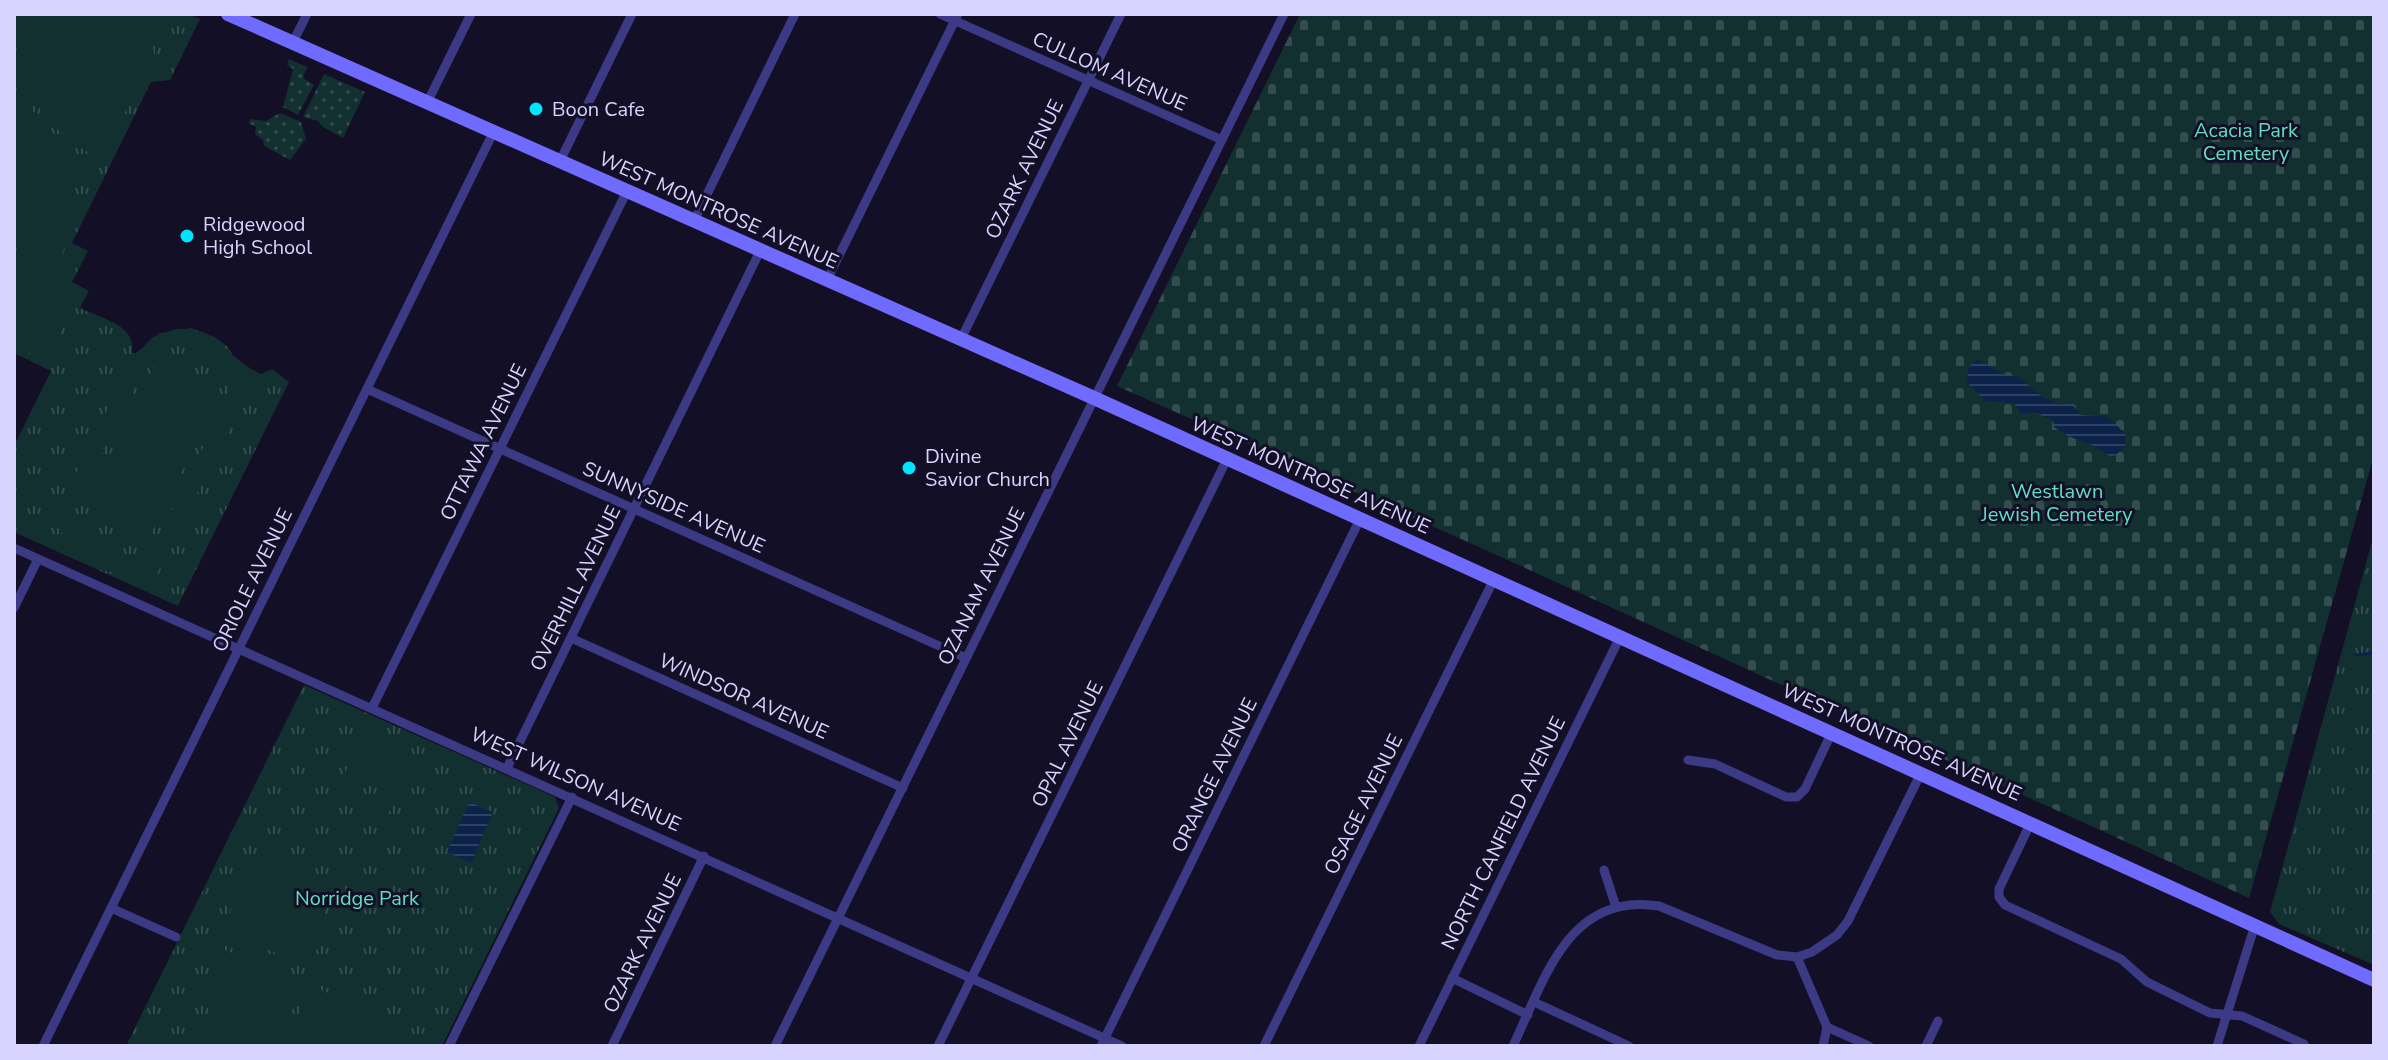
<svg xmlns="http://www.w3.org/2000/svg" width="2388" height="1060" font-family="'Nunito Sans',sans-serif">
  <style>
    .grass { fill: url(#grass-dots) }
    .cemetery { fill: url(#cemetery-stones) }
    .park { fill: url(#park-tufts) }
    .pitch { fill: #12302f; fill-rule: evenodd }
    .water { fill: url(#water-rules) }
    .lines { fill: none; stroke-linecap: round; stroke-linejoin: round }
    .stream { stroke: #0c2248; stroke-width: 3 }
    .street { stroke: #3d3a85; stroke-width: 9 }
    .secondary { stroke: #6f6bff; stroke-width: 14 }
    .poi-dot { fill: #00e5ff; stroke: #130f26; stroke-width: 3 }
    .labels { text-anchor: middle; stroke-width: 6; stroke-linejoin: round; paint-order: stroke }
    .street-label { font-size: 20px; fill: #d9d4ff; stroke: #130f26 }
    .poi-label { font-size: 20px; fill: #d9d4ff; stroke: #130f26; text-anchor: start }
    .park-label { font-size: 20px; fill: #5fe0c0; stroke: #130f26 }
  </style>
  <defs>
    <pattern id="grass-dots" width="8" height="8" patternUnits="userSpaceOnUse" patternTransform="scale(2)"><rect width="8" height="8" fill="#12302f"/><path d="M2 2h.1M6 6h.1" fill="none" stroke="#344d4e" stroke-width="1.8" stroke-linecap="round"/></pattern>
    <pattern id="cemetery-stones" width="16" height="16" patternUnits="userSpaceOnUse" patternTransform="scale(2)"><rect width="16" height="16" fill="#12302f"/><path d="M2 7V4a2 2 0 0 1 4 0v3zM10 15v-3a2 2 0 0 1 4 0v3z" fill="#344d4e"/></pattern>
    <pattern id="park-tufts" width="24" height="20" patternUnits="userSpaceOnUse" patternTransform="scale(2)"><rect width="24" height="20" fill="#12302f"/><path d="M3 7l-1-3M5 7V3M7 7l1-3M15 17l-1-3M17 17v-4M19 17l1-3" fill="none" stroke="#344d4e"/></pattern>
    <pattern id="water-rules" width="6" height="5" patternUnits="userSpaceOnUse" patternTransform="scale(2)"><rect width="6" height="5" fill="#0c2248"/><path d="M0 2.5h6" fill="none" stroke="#2f4163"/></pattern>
  </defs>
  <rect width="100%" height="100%" fill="#130f26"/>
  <g class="grass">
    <polygon points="289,59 307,67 303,78 314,85 298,115 283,107 293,69 287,65"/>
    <polygon points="324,74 365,92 343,138 323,127 318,121 303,117"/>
    <polygon points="280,113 301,122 306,139 290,160 264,146 263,140 255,134 256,127 249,123 251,119 266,121"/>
  </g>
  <polygon class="cemetery" points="1300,14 2374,14 2374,455 2249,898 1488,551 1117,386"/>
  <g class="park">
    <path d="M 14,14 L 188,14 L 200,19 L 170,80 L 151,82 L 72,243 L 88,251 L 72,282 L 89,291 L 80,308 C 100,318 137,325 132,352 L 135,354 L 160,333 L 191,328 L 215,337 L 228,347 L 237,363 L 261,374 L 272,369 L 289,382 L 178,606 L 14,532 L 14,446 L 51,371 L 14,353 Z"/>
    <polygon points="2374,534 2374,965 2279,924 2270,912"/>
    <polygon points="304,685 555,797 559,808 442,1046 126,1046"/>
  </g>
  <g class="pitch">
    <path d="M 20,14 L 111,14 L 152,35 L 154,54 L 101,159 C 44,131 8,79 20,14 Z"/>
    <path d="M 14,97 C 75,135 86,198 59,262 L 74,266 L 56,323 L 61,326 L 53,351 L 41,357 L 17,349 L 18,344 L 14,343 L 14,263 L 57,261 L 14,241 Z"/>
    <path d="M 176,329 C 216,326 226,357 257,372 L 148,592 L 136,586 L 143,568 C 119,577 91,573 74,552 C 65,539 65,531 51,524 L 133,357 L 153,337 ZM 178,342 C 212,341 234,367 226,401 L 156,542 L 132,559 L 103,558 L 91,551 L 79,535 L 75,509 L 143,368 L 158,350 Z"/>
    <polygon points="155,364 219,396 149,538 85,506"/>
    <polygon points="362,736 383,746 366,785 344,775"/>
    <polygon points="386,747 412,758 395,796 369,784"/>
    <polygon points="371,792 393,803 381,829 359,819"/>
    <path d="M 259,845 C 322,871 340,904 309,967 L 228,933 L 225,924 Z"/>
    <path d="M 216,946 L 291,979 L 299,987 L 297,999 L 276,1046 L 226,1046 C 201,1016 203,981 216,946 Z"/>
    <polygon points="308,984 388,1020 392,1030 385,1046 299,1046 298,1016"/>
  </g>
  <g class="water">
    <path d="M 1977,359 L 2005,375 L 2018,376 L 2041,396 L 2061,405 L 2070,402 L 2081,415 L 2109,417 L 2125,434 L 2125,447 L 2113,457 C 2104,454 2098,447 2089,444 C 2075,439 2066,436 2054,427 L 2053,421 L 2034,412 L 2021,414 L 2014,403 L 1985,401 L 1967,382 L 1969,367 Z"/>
    <polygon points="469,802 493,812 471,863 447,852"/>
  </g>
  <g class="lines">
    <polyline class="stream" points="2355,655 2374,653"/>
    <g class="street">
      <polyline points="940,14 1222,140"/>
      <polyline points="293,42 307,14"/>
      <polyline points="428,101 471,14"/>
      <polyline points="560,161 632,14"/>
      <polyline points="694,221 795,14"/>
      <polyline points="827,280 958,14"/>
      <polyline points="961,339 1121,14"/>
      <polyline points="367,389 966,658"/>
      <polyline points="14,548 1122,1046"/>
      <polyline points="14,608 38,559"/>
      <polyline points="571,638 903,788"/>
      <polyline points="372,708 627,191"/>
      <polyline points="1688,760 1715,764 1786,797 1797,797 1805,789 1832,732"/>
      <polyline points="507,768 760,251"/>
      <polyline points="2031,822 1999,889 1999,897 2005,905 2121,959 2147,982 2210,1013 2242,1016 2304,1044"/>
      <polyline points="1604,870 1616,907"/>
      <polyline points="111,908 176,937"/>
      <polyline points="1797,957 1827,1027 1823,1046"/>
      <polyline points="1452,978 1528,1015"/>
      <polyline points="1534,1002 1629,1046"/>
      <polyline points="1827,1027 1869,1046"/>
      <polyline points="43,1046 494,131"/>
      <polyline points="449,1046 572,797"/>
      <polyline points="612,1046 704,856"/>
      <polyline points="775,1046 1284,14"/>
      <polyline points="938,1046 1227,459"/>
      <polyline points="1101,1046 1360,519"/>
      <polyline points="1264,1046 1494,579"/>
      <polyline points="1419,1046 1621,635"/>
      <path d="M 1513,1046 C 1544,981 1568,891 1659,906 L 1777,955 L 1797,957 L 1812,952 L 1837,935 L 1848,921 L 1921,773"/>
      <polyline points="1926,1046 1938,1021"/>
      <polyline points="2217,1046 2255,925"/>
    </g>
    <polyline class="secondary" points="228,14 1094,398 2374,980"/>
  </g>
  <g class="poi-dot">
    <circle cx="536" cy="109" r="8"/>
    <circle cx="187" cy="236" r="8"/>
    <circle cx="909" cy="468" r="8"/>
  </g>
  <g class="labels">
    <g class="street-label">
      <text transform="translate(1110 71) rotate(24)" y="7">CULLOM AVENUE</text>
      <text transform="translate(1024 169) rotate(-64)" y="7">OZARK AVENUE</text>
      <text transform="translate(719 210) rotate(24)" y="7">WEST MONTROSE AVENUE</text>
      <text transform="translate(483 442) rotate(-64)" y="7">OTTAWA AVENUE</text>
      <text transform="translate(1311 475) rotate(24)" y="7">WEST MONTROSE AVENUE</text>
      <text transform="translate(674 507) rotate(24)" y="7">SUNNYSIDE AVENUE</text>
      <text transform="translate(252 580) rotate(-64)" y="7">ORIOLE AVENUE</text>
      <text transform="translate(981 586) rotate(-64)" y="7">OZANAM AVENUE</text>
      <text transform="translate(575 588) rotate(-64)" y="7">OVERHILL AVENUE</text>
      <text transform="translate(744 696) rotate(24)" y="7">WINDSOR AVENUE</text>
      <text transform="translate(1902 742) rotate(24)" y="7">WEST MONTROSE AVENUE</text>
      <text transform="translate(1067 744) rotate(-64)" y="7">OPAL AVENUE</text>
      <text transform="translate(1214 775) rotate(-64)" y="7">ORANGE AVENUE</text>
      <text transform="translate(576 779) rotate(24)" y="7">WEST WILSON AVENUE</text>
      <text transform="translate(1363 804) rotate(-64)" y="7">OSAGE AVENUE</text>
      <text transform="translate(1503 833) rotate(-64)" y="7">NORTH CANFIELD AVENUE</text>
      <text transform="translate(642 943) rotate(-64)" y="7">OZARK AVENUE</text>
    </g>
    <g class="poi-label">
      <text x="552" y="116">Boon Cafe</text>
      <text x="203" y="231">Ridgewood<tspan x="203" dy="23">High School</tspan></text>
      <text x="925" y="463">Divine<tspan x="925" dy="23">Savior Church</tspan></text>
    </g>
    <g class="park-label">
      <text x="2246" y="137">Acacia Park<tspan x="2246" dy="23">Cemetery</tspan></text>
      <text x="2057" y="498">Westlawn<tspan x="2057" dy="23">Jewish Cemetery</tspan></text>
      <text x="357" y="905">Norridge Park</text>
    </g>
  </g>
  <rect width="2388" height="1060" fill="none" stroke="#d9d4ff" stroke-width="32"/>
</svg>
